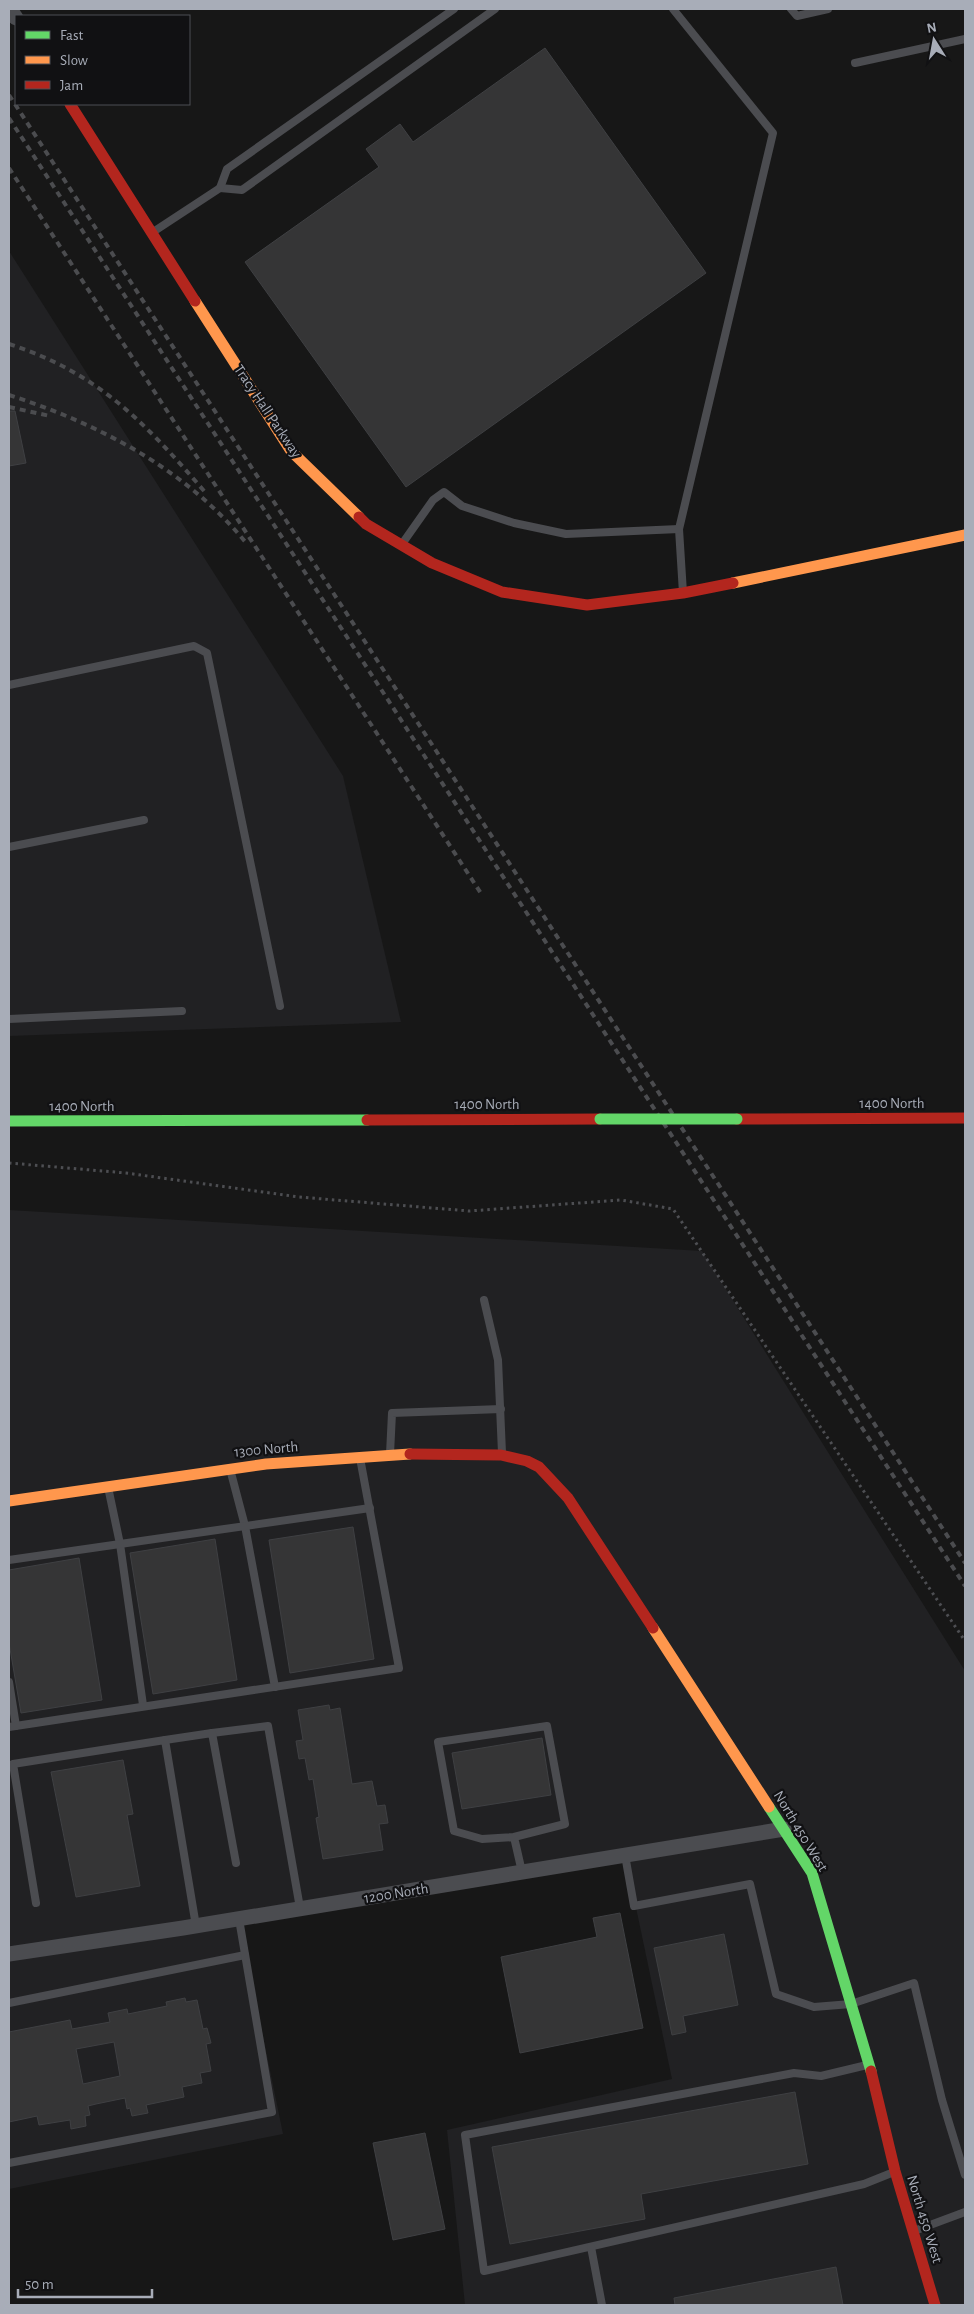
<svg xmlns="http://www.w3.org/2000/svg" width="974" height="2314" font-family="'Alegreya Sans',sans-serif">
  <style>
    .built { fill: #212123 }
    .building { fill: #353536; stroke: #3f4043; fill-rule: evenodd }
    .lines { fill: none; stroke-linecap: round; stroke-linejoin: round }
    .path { stroke: #4d4e52; stroke-width: 3; stroke-dasharray: 2.5 4; stroke-linecap: butt }
    .lane { stroke: #4b4c50; stroke-width: 8 }
    .street { stroke: #4b4c50; stroke-width: 15 }
    .fast { stroke: #63d668; stroke-width: 11 }
    .slow { stroke: #ff974d; stroke-width: 11 }
    .jam { stroke: #b3261e; stroke-width: 11 }
    .rail { stroke: #4b4c4f; stroke-width: 4; stroke-dasharray: 6 5; stroke-linecap: butt }
    .fast-bridge { stroke: #63d668; stroke-width: 11 }
    .labels { text-anchor: middle; stroke-width: 4.5; stroke-linejoin: round; paint-order: stroke }
    .street-label { font-size: 15px; fill: #a8adb8; stroke: #111113 }
  </style>
  <rect width="100%" height="100%" fill="#171717"/>
  <g class="built">
    <polygon points="9,251 343,776 401,1022 9,1036"/>
    <polygon points="9,1210 702,1251 965,1671 965,2305 465,2305 447,2130 672,2079 625,1855 239,1919 283,2134 9,2189"/>
  </g>
  <g class="building">
    <polygon points="545,48 706,273 406,487 245,262 379,167 366,149 400,124 413,142"/>
    <polygon points="9,411 15,411 26,463 9,466"/>
    <polygon points="353,1527 374,1659 290,1673 269,1540"/>
    <polygon points="215,1539 237,1680 153,1694 130,1553"/>
    <polygon points="79,1558 102,1700 21,1713 9,1643 9,1570"/>
    <polygon points="329,1705 330,1710 340,1708 352,1784 372,1781 377,1806 385,1805 388,1823 379,1824 383,1850 323,1859 316,1818 319,1817 313,1779 309,1780 305,1758 299,1759 296,1741 303,1740 298,1710"/>
    <polygon points="542,1738 551,1795 462,1809 452,1753"/>
    <polygon points="123,1760 133,1814 127,1815 140,1886 76,1897 51,1772"/>
    <polygon points="620,1913 643,2028 520,2053 501,1957 597,1937 593,1918"/>
    <polygon points="724,1934 738,2005 683,2016 686,2032 672,2035 654,1948"/>
    <path d="M 185,1998 L 186,2002 L 197,2000 L 203,2029 L 207,2028 L 211,2043 L 206,2044 L 211,2071 L 200,2073 L 202,2083 L 182,2087 L 184,2097 L 146,2105 L 148,2113 L 132,2116 L 130,2108 L 127,2109 L 125,2098 L 96,2104 L 88,2106 L 90,2115 L 85,2116 L 86,2126 L 71,2129 L 70,2120 L 39,2125 L 37,2116 L 9,2122 L 9,2032 L 70,2020 L 72,2029 L 110,2022 L 108,2013 L 127,2009 L 128,2014 L 167,2006 L 166,2002 ZM 114,2042 L 120,2076 L 83,2084 L 76,2049 Z"/>
    <polygon points="795,2092 808,2164 641,2194 645,2219 510,2244 492,2147"/>
    <polygon points="425,2133 445,2229 393,2240 373,2143"/>
    <polygon points="836,2267 843,2305 675,2305 674,2298"/>
  </g>
  <g class="lines">
    <polyline class="path" points="9,1163 126,1173 299,1197 469,1211 621,1200 673,1209 965,1641"/>
    <g class="lane">
      <polyline points="673,9 773,133 679,529 683,593"/>
      <polyline points="791,9 797,16 828,9"/>
      <polyline points="855,63 965,39"/>
      <polyline points="220,188 242,190 495,9"/>
      <polyline points="153,232 220,188 227,169 454,9"/>
      <polyline points="402,544 433,500 444,492 462,506 514,523 566,534 679,529"/>
      <polyline points="9,685 194,646 207,653 280,1006"/>
      <polyline points="9,847 144,820"/>
      <polyline points="9,1019 182,1011"/>
      <polyline points="484,1300 498,1360 502,1453"/>
      <polyline points="390,1454 392,1413 501,1409"/>
      <polyline points="230,1469 245,1526 275,1687"/>
      <polyline points="108,1487 120,1544 143,1705"/>
      <polyline points="9,1560 370,1508"/>
      <polyline points="9,1682 16,1726"/>
      <polyline points="9,1727 399,1668 360,1458"/>
      <polyline points="212,1733 268,1726 300,1908"/>
      <polyline points="165,1740 212,1733 236,1863"/>
      <polyline points="514,1837 565,1824 547,1726 438,1742 454,1831 482,1839 514,1837 522,1872"/>
      <polyline points="625,1855 634,1906 750,1884 776,1994 814,2007 851,2004 914,1983 942,2100 965,2175"/>
      <polyline points="36,1903 13,1764 165,1740 196,1926"/>
      <polyline points="9,2003 245,1955"/>
      <polyline points="867,2065 821,2076 794,2073 465,2135 484,2271 864,2184 894,2172"/>
      <polyline points="9,2163 272,2112 239,1919"/>
      <polyline points="914,2231 965,2212"/>
      <polyline points="591,2247 602,2305"/>
    </g>
    <g class="street">
      <polyline points="10,9 16,18"/>
      <polyline points="9,1954 183,1928 784,1829"/>
    </g>
    <g class="fast">
      <polyline points="9,1121 367,1120"/>
      <polyline points="769,1807 812,1873 871,2071"/>
    </g>
    <g class="slow">
      <polyline points="195,301 291,451 359,517"/>
      <polyline points="733,583 965,535"/>
      <polyline points="9,1501 266,1464 410,1454"/>
      <polyline points="653,1628 769,1807"/>
    </g>
    <g class="jam">
      <polyline points="70,104 195,301"/>
      <polyline points="359,517 366,524 432,563 502,592 587,605 683,593 733,583"/>
      <polyline points="737,1119 965,1118"/>
      <polyline points="367,1120 600,1119"/>
      <polyline points="410,1454 501,1455 527,1461 539,1467 568,1498 653,1628"/>
      <polyline points="871,2071 895,2171 935,2305"/>
    </g>
    <g class="rail">
      <polyline points="9,95 965,1563"/>
      <polyline points="9,118 965,1586"/>
      <polyline points="9,168 482,895"/>
      <path d="M 9,344 C 99,373 145,423 205,492"/>
      <path d="M 9,395 C 99,424 186,469 247,544"/>
      <polyline points="9,407 50,416"/>
    </g>
    <polyline class="fast-bridge" points="600,1119 737,1119"/>
  </g>
  <g class="labels">
    <g class="street-label">
      <text transform="translate(268 411) rotate(56)" y="5">Tracy Hall Parkway</text>
      <text x="892" y="1108">1400 North</text>
      <text x="487" y="1109">1400 North</text>
      <text x="82" y="1111">1400 North</text>
      <text transform="translate(266 1449) rotate(-5)" y="5">1300 North</text>
      <text transform="translate(801 1831) rotate(59)" y="5">North 450 West</text>
      <text transform="translate(396 1893) rotate(-9)" y="5">1200 North</text>
      <text transform="translate(925 2219) rotate(73)" y="5">North 450 West</text>
    </g>
  </g>
  <rect width="974" height="2314" fill="none" stroke="#a8adb8" stroke-width="20"/>
  <rect x="15" y="15" width="175" height="90" fill="#111113" stroke="#4d4f55"/>
  <rect x="25" y="31" width="25" height="8" fill="#63d668" stroke="#4d4f55"/>
  <text x="60" y="40" font-size="15" fill="#a8adb8">Fast</text>
  <rect x="25" y="56" width="25" height="8" fill="#ff974d" stroke="#4d4f55"/>
  <text x="60" y="65" font-size="15" fill="#a8adb8">Slow</text>
  <rect x="25" y="81" width="25" height="8" fill="#b3261e" stroke="#4d4f55"/>
  <text x="60" y="90" font-size="15" fill="#a8adb8">Jam</text>
  <g transform="translate(934 40) rotate(349)" stroke="#111113" stroke-width="4" paint-order="stroke">
  <path d="M0-4L9 19L0 12L-9 19Z" fill="#a8adb8"/>
  <text y="-8" font-size="14" font-weight="bold" text-anchor="middle" fill="#a8adb8">N</text>
  </g>
  <path d="M18 2289v8h134v-8" fill="none" stroke="#a8adb8" stroke-width="2.5"/>
  <text x="25" y="2289" font-size="15" fill="#a8adb8" stroke="#111113" stroke-width="4" paint-order="stroke">50 m</text>
</svg>
